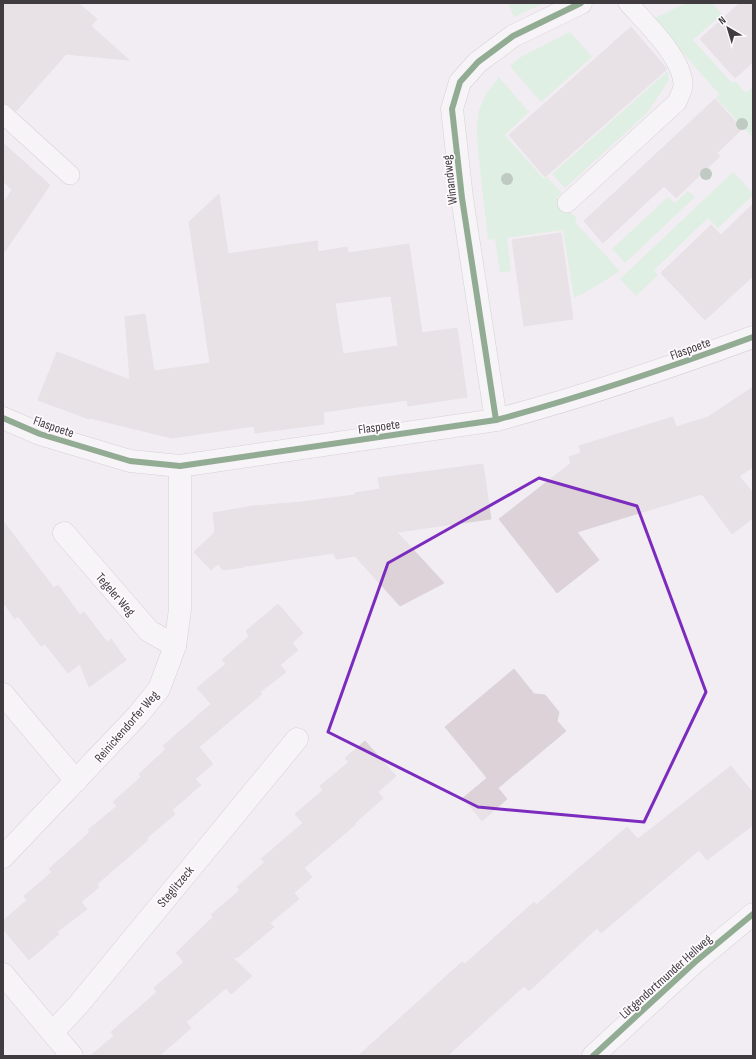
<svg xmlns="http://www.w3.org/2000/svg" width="756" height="1059" font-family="'Sofia Sans Condensed',sans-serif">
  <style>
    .green { fill: #cbf1d1 }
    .building { fill: #dcd2d7; stroke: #dad5d8; fill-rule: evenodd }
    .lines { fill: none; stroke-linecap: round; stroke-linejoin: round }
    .lane-casing { stroke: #b3afb3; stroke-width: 20 }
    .street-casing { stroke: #b3afb3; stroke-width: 23 }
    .secondary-casing { stroke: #b3afb3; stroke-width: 23 }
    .lane { stroke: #fdfcfd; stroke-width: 19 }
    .street { stroke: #fdfcfd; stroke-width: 22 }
    .secondary { stroke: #fdfcfd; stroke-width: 22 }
    .cycleway-casing { stroke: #fefafe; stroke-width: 8 }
    .cycleway { stroke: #1b5e20; stroke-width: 6 }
    .tree { fill: #819f88 }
    .marked { fill: none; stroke: #7b2cbf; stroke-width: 3; stroke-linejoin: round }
    .labels { text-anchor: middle; stroke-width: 3.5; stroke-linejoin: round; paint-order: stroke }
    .street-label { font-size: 13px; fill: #3f3b3f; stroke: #fefafe }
  </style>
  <rect width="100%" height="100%" fill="#f2edf2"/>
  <g class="green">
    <polygon points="508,3 544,3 514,17"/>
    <polygon points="686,3 712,3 722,14 693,40 732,83 735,81 746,93 753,86 753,138 716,98 719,94 653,19"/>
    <polygon points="570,32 592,57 541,102 510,66 519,58"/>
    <polygon points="668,71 669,79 662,91 647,113 565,188 552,174"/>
    <path d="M 499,77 L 529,112 L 505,135 L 544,179 L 547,177 L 562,193 L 557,197 L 577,219 L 575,222 L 620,271 C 605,280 590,291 574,298 L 563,230 L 507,238 L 511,271 L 500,273 L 495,239 L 488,240 L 478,150 L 477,126 L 479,110 L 486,94 Z"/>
    <polygon points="733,172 753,193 753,195 718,228 708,218 654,270 658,275 636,296 620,279"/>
    <polygon points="688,191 695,197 625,263 612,249 668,197 675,203"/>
  </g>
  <g class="building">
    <polygon points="3,3 78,3 97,19 91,26 129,60 66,54 16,111 10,106 3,103"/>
    <polygon points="740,3 753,3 753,62 735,78 700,39"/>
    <polygon points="631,27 667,69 545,177 509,135"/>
    <polygon points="715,99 742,129 717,153 720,156 676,198 664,186 603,243 584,221"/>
    <polygon points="3,143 50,185 3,254 3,203 12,190 3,181"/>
    <path d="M 219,194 L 228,254 L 317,241 L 318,252 L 347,247 L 348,253 L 409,244 L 422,333 L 457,328 L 467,397 L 408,406 L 407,400 L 323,412 L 324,424 L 255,433 L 254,426 L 172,438 L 90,418 L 89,419 L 38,400 L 57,352 L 130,380 L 125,317 L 145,314 L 154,371 L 210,363 L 189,222 ZM 391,296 L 398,346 L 343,354 L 335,303 Z"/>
    <polygon points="753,204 753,276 705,320 661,273 711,225 721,235"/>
    <polygon points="561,233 573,319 524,326 512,240"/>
    <polygon points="753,387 753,467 739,476 753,493 753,518 732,534 702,494 577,532 599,560 557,593 499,519 571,463 569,457 581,453 579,446 673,417 676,427 708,417"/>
    <polygon points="483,464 491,519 397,532 444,583 400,606 355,556 336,559 334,553 247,566 246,565 244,567 223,570 218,564 211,570 194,552 215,532 213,513 253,506 301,502 355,495 355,493 380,489 378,478"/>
    <polygon points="3,521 54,588 58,585 80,615 84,612 107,642 111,639 126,660 89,687 80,664 68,673 45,644 41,646 18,616 15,619 3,602"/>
    <polygon points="278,604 303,633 292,643 298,650 280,665 286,672 260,692 262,694 199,747 213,764 195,779 201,785 172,810 175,814 147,838 148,840 97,884 99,887 81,902 87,909 57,932 59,934 29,960 3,929 3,921 27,900 24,896 52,872 49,869 90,832 88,830 117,806 113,802 141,777 139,774 166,749 163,746 211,704 197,688 226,664 222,660 249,636 246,631"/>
    <polygon points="514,669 534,694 545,695 559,712 557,721 566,731 498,788 507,799 482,821 463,798 487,778 445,727"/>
    <polygon points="365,741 396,776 378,792 383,798 355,823 356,824 304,868 312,877 294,893 299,899 270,923 274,927 238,957 233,958 252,976 231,994 226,988 186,1022 191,1028 159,1056 90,1056 114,1036 111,1032 157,992 154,988 184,962 176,953 213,917 211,915 240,890 237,887 265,862 261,859 303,823 295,814 323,790 320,786 349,762 345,758"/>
    <polygon points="731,766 753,793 753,825 707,860 699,850 601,933 597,928 529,991 524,986 447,1056 358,1056 462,962 465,964 534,902 536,905 627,827 638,839"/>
  </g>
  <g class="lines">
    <g class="lane-casing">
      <g id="lane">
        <polyline points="3,114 70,175"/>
        <path d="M 567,203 L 677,102 C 679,97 683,90 683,85 C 683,58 646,23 628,3"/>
      </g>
    </g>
    <g class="street-casing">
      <g id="street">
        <path d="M 3,418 L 40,434 L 130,461 L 180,466 L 496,420 C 583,397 668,368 753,337"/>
        <polyline points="496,420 462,198 452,109 460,82 478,62 513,36 581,3"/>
        <polyline points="64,533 149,631 175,646"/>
        <polyline points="3,694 76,781"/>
        <polyline points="3,857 138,715 159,689 175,646 180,609 180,466"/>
        <polyline points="3,974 72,1056"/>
        <polyline points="53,1032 79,1004 297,739"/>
      </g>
    </g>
    <g class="secondary-casing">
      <polyline id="secondary" points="593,1056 695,962 753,914"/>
    </g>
    <use href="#lane" class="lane"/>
    <use href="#street" class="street"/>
    <use href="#secondary" class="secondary"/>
    <g class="cycleway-casing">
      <g id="cycleway">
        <path d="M 3,418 L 40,434 L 130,461 L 180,466 L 496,420 C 583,397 668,368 753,337"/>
        <polyline points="496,420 462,198 452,109 460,82 478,62 513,36 581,3"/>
        <polyline points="593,1056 695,962 753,914"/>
      </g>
    </g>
    <use href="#cycleway" class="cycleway"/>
  </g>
  <g class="tree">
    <circle cx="742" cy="124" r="6"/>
    <circle cx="706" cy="174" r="6"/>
    <circle cx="507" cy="179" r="6"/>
  </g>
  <path d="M0 0H756V1059H0ZM 539,478 L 637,506 L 706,692 L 644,822 L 478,807 L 328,732 L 388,563 Z" fill="#f2edf2" fill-opacity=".55" fill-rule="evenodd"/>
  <path class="marked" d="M 539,478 L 637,506 L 706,692 L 644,822 L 478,807 L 328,732 L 388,563 Z"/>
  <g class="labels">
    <g class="street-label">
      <text transform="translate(449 180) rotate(-97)" y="5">Winandweg</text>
      <text transform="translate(690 348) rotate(-20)" y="5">Flaspoete</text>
      <text transform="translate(54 426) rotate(19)" y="5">Flaspoete</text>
      <text transform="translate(379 426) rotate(-8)" y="5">Flaspoete</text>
      <text transform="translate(116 594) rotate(49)" y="5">Tegeler Weg</text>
      <text transform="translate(126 726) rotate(-49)" y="5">Reinickendorfer Weg</text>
      <text transform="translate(175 886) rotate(-50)" y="5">Steglitzeck</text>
      <text transform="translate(665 976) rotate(-42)" y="5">Lütgendortmunder Hellweg</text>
    </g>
  </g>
  <rect width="756" height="1059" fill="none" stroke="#3f3b3f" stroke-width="8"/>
  <g transform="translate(728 28) rotate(322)" stroke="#fefafe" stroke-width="3" paint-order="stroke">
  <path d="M0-3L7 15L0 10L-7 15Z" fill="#3f3b3f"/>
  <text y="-6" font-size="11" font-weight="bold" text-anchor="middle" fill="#3f3b3f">N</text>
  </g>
</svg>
